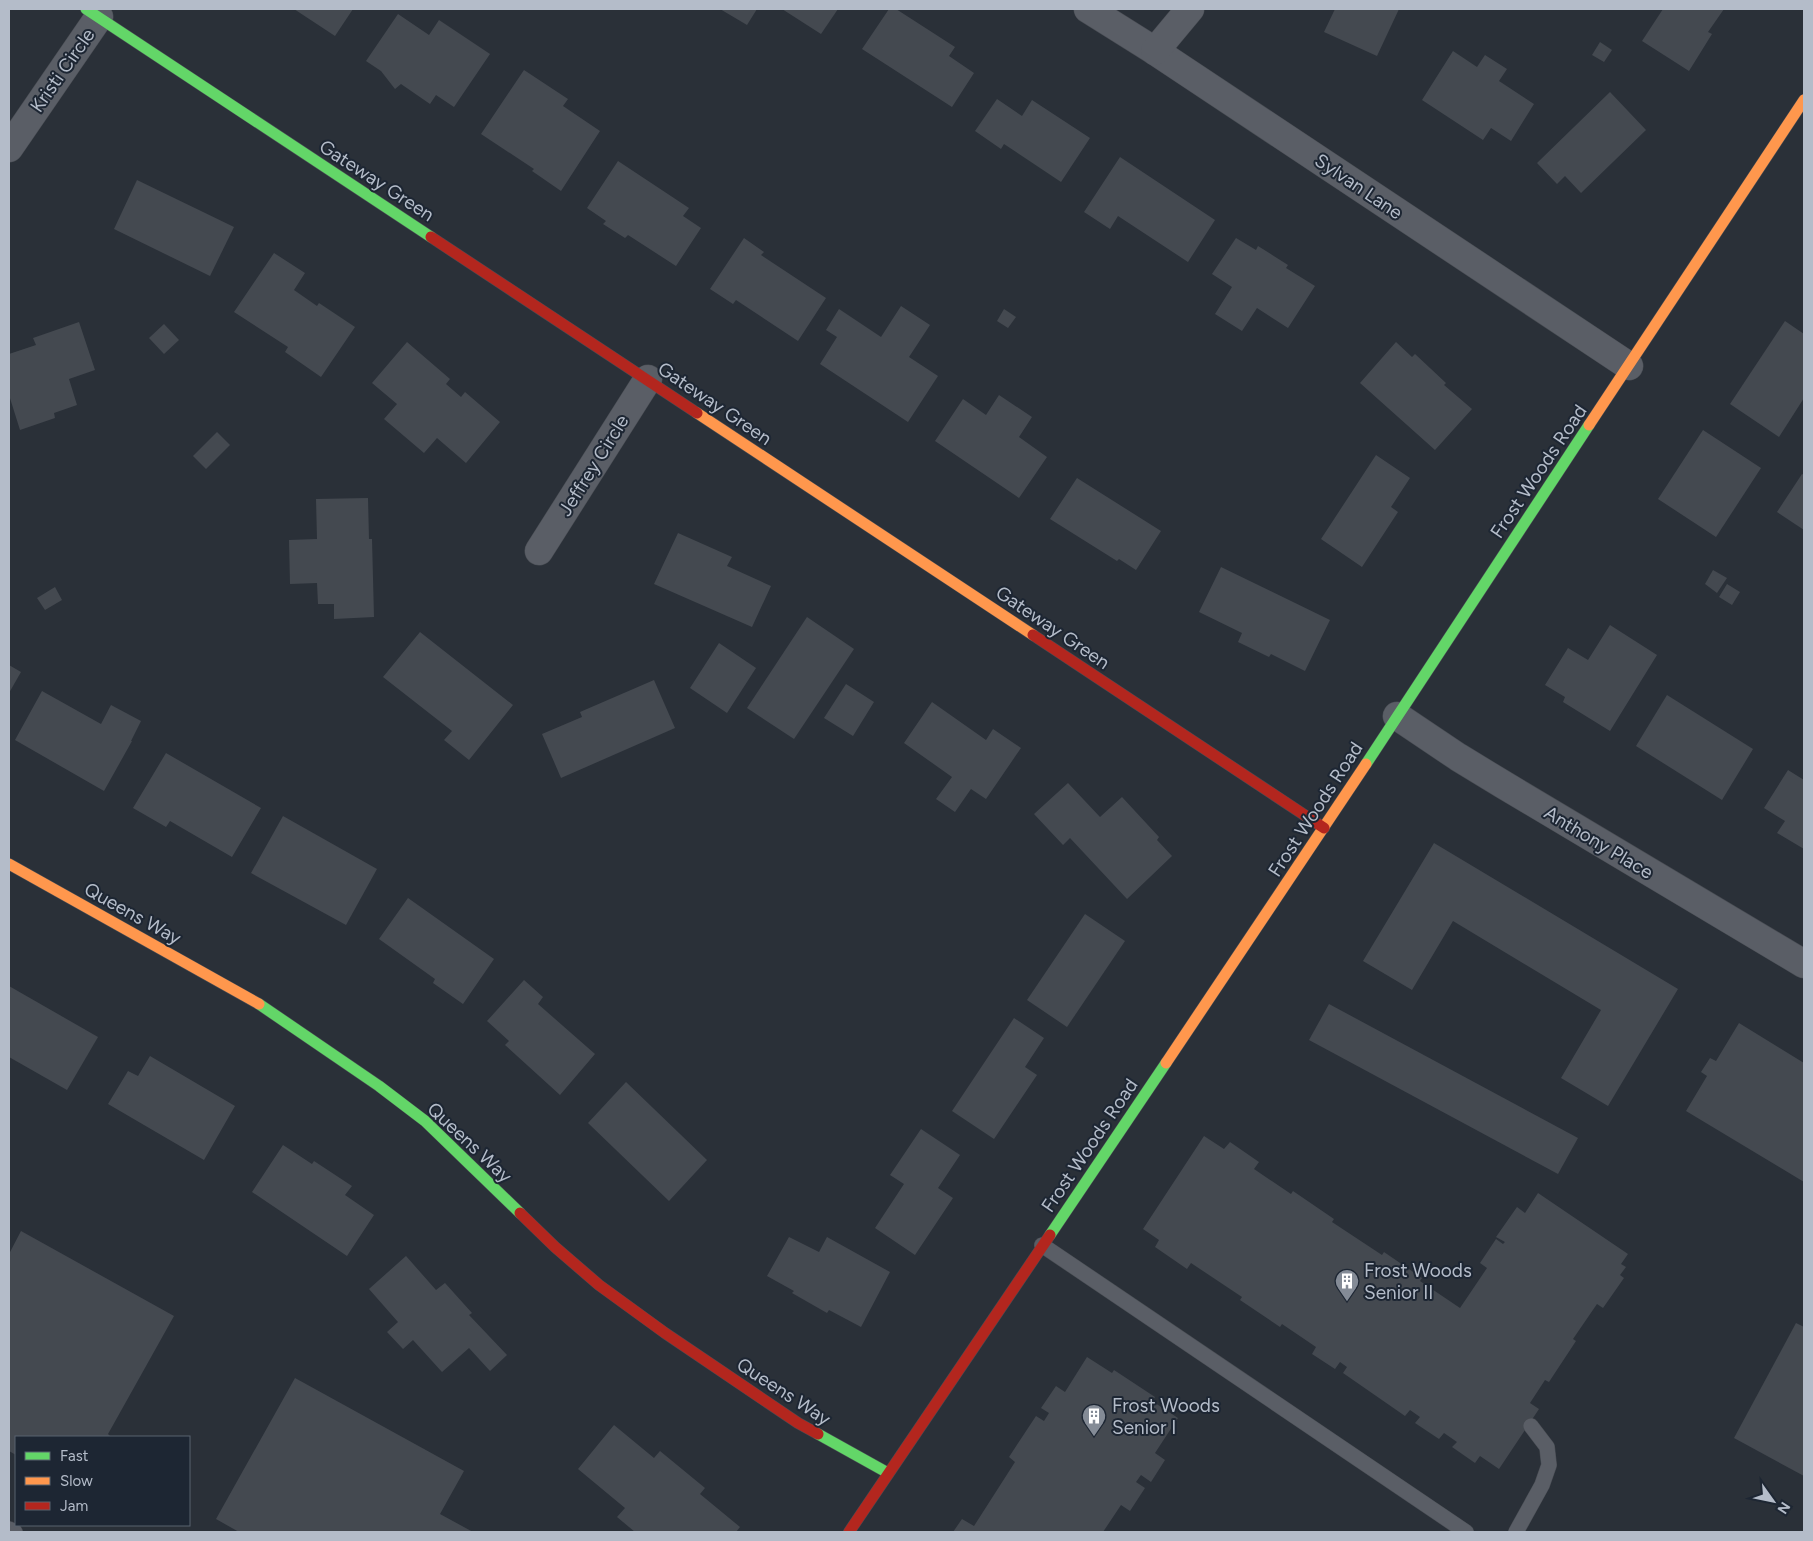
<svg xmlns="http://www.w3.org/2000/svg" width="1813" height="1541" font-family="Figtree,sans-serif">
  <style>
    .building { fill: #444950 }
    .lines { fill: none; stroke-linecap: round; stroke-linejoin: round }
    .lane-casing { stroke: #484c53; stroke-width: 16 }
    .street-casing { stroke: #484c53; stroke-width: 29 }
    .fast-casing { stroke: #484c53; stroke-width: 12 }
    .slow-casing { stroke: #484c53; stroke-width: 12 }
    .jam-casing { stroke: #484c53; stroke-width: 12 }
    .lane { stroke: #5a5e66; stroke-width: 15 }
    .street { stroke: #5a5e66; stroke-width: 28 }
    .fast { stroke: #63d668; stroke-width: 11 }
    .slow { stroke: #ff974d; stroke-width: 11 }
    .jam { stroke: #b3261e; stroke-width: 11 }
    .labels { text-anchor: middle; stroke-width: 4; stroke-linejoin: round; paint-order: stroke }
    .street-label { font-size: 19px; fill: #b4bcc9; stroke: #1d2633 }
    .poi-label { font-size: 19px; fill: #b4bcc9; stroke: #1d2633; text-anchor: start }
  </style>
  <rect width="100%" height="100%" fill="#2a3038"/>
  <g class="building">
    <polygon points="294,9 353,9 335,36"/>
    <polygon points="720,9 757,9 747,25"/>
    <polygon points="782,9 838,9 821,34"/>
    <polygon points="889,9 896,9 955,47 949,56 974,73 952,107 862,49"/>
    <polygon points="1335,9 1399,9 1377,56 1324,32"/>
    <polygon points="1663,9 1724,9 1708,32 1712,34 1689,71 1642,41"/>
    <polygon points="398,14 429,35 439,20 490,54 454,107 436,95 430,104 401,84 395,89 381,71 366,61"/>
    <polygon points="1600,42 1612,50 1604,62 1592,55"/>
    <polygon points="1453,51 1477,67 1485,55 1507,69 1499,81 1534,104 1511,141 1491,128 1483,140 1422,100"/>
    <polygon points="524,70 568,99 563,106 600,131 561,191 532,171 534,169 481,134"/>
    <polygon points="1610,92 1646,130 1581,193 1565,176 1557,184 1537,163"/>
    <polygon points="997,99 1022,116 1032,100 1090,138 1061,182 1004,144 1001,149 975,131"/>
    <polygon points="1120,157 1215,220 1188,262 1118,216 1110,229 1084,212"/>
    <polygon points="618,161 689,208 683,216 701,228 676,266 628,235 625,238 603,224 606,221 587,208"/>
    <polygon points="137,180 234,227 210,276 114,229"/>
    <polygon points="744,238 764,252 761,255 826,298 798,341 736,300 733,304 710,289"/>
    <polygon points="1236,238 1256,250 1258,246 1288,265 1286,268 1315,286 1288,328 1257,308 1242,331 1215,314 1232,287 1212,274"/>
    <polygon points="274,253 305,273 294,290 317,306 319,303 355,327 321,377 285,352 288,347 234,312"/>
    <polygon points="901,306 930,325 909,357 938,376 908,422 820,364 837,337 826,330 839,309 881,337"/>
    <polygon points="1004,309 1016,317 1008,328 997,321"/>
    <polygon points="1785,321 1804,334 1804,398 1779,437 1730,404"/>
    <polygon points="79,322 95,370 69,379 77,405 54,413 55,418 20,430 9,395 9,354 36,345 33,338"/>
    <polygon points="164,324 179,340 164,354 149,338"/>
    <polygon points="407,342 450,379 446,384 461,397 465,392 500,422 466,463 437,438 424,453 384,419 397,404 372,383"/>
    <polygon points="1396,342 1412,357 1415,354 1446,383 1444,385 1472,409 1435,450 1360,383"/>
    <polygon points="999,395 1032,417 1019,437 1047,457 1019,498 935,441 963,399 986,415"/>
    <polygon points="1703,430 1761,468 1716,537 1658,499"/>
    <polygon points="217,432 230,445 206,469 193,456"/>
    <polygon points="1376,455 1410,478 1391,507 1398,512 1362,567 1321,539"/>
    <polygon points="1802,474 1804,475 1804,530 1777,512"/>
    <polygon points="1077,478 1161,531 1136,570 1119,559 1117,561 1050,519"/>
    <polygon points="368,498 369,539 372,539 374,617 334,619 334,604 318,604 317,583 290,584 289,540 317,539 316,499"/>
    <polygon points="678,533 732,557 727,566 771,586 752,627 654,584"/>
    <polygon points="1221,567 1330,620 1305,671 1271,654 1269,657 1238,642 1242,633 1199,612"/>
    <polygon points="1713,570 1727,578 1717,593 1705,584"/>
    <polygon points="1727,584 1740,592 1732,605 1719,597"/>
    <polygon points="55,587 62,600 45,610 37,598"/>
    <polygon points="807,617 854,649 794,739 747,708"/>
    <polygon points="1610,625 1657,655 1610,731 1563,702 1565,697 1545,685 1568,648 1588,660"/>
    <polygon points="420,632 513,705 469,760 444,740 452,731 383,677"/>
    <polygon points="719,643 756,668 727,713 690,688"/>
    <polygon points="9,665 21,672 9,693"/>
    <polygon points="654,680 675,728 561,778 542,734 582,717 580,712"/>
    <polygon points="846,684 874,702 853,736 824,718"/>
    <polygon points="42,691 101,724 111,705 141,721 131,741 132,741 104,791 15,740"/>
    <polygon points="1667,695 1753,749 1722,800 1636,746"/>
    <polygon points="932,702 986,740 993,729 1021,748 986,799 971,789 955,812 936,799 952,777 904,743"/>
    <polygon points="166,753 261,808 232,857 170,821 166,827 133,808"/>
    <polygon points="1788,770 1804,780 1804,849 1777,833 1785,821 1764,808"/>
    <polygon points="1068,783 1100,817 1122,797 1159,837 1157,840 1172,856 1127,899 1070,838 1063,845 1034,814"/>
    <polygon points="283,816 377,869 346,925 251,873"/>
    <polygon points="1434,843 1678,989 1608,1106 1561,1078 1601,1010 1453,921 1412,990 1363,961"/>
    <polygon points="408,898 494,959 463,1004 433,983 435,979 379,939"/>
    <polygon points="1085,914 1125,941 1067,1027 1027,1000"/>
    <polygon points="524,980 543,997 538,1004 595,1054 560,1095 505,1045 509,1041 487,1021"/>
    <polygon points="9,986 98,1037 67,1090 9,1057"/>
    <polygon points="1329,1004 1578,1138 1558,1174 1309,1040"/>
    <polygon points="1014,1018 1044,1038 1025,1067 1037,1075 994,1139 952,1111"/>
    <polygon points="1739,1023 1804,1063 1804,1182 1686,1111 1707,1076 1701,1072 1710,1058 1716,1061"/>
    <polygon points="150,1056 235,1106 204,1160 108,1104 128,1071 138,1076"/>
    <polygon points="626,1082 707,1160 669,1201 588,1123"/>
    <polygon points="921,1129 960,1155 938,1188 953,1198 915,1255 875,1228 904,1184 890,1175"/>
    <polygon points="1204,1136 1224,1149 1230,1142 1259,1162 1254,1169 1291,1194 1293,1191 1334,1219 1332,1222 1382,1255 1384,1252 1422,1278 1420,1281 1460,1308 1487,1268 1480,1263 1496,1239 1503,1244 1505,1242 1496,1237 1517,1207 1525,1213 1538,1193 1628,1254 1621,1264 1626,1267 1620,1275 1624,1278 1603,1308 1597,1304 1573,1339 1576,1341 1549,1382 1545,1380 1530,1403 1539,1409 1499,1469 1480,1456 1475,1463 1452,1447 1457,1442 1444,1433 1439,1439 1415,1423 1420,1417 1410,1410 1405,1416 1343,1373 1347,1367 1340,1362 1335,1369 1312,1354 1316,1347 1282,1324 1280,1327 1240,1300 1242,1297 1191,1263 1187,1269 1155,1247 1159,1240 1143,1229"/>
    <polygon points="283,1145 312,1164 314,1161 352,1186 345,1195 374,1215 347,1256 252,1192"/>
    <polygon points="21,1231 174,1316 108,1434 110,1436 110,1437 16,1437 16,1455 9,1451 9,1254"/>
    <polygon points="789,1237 819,1252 827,1237 890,1272 861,1327 829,1310 827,1313 792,1293 794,1291 767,1276"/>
    <polygon points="406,1256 436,1290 445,1283 472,1313 469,1315 507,1355 490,1371 469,1348 442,1372 413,1340 403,1349 387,1332 398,1322 369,1289"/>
    <polygon points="1796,1323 1804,1327 1804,1476 1734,1438"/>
    <polygon points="1087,1357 1112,1373 1114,1370 1155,1397 1152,1401 1178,1418 1155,1453 1165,1460 1151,1482 1141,1475 1136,1482 1145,1488 1130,1511 1121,1505 1103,1532 953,1532 962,1519 974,1526 1015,1462 1009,1457 1036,1416 1044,1421 1049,1413 1041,1408 1056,1386 1065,1392"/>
    <polygon points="295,1378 464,1471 440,1514 473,1532 239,1532 216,1519"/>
    <polygon points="614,1425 654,1458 660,1451 705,1488 700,1494 740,1527 736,1532 635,1532 617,1517 625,1508 578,1469"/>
  </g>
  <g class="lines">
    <g class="lane-casing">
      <g id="lane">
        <polyline points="1042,1245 1466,1532"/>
        <polyline points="9,1529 15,1532"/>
        <polyline points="1516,1532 1542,1485 1549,1465 1547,1447 1531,1426"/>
      </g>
    </g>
    <g class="street-casing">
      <g id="street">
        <polyline points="1088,9 1155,51 1629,366"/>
        <polyline points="1155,51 1190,9"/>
        <polyline points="9,148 99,17"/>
        <polyline points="539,551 648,379"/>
        <polyline points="1397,716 1458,757 1504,785 1804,964"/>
      </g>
    </g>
    <g class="fast-casing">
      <g id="fast">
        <polyline points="86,9 431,237"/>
        <polyline points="1366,764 1589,425"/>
        <polyline points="259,1004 379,1086 425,1121 520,1213"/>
        <polyline points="1050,1235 1166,1063"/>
        <polyline points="818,1434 888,1473"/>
      </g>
    </g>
    <g class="slow-casing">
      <g id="slow">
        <polyline points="697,413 1033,635"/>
        <polyline points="1589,425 1804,100"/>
        <polyline points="9,864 259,1004"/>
        <polyline points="1166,1063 1366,764"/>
      </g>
    </g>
    <g class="jam-casing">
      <g id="jam">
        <polyline points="431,237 697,413"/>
        <polyline points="1033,635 1324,828"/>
        <polyline points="520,1213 555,1247 599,1285 665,1333 798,1423 818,1434"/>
        <polyline points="849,1532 1050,1235"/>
      </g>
    </g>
    <use href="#lane" class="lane"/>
    <use href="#street" class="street"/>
    <use href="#fast" class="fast"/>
    <use href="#slow" class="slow"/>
    <use href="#jam" class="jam"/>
  </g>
  <defs>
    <g id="building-pin" transform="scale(1.25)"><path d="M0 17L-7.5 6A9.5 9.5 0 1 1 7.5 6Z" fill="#848b96" stroke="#1d2633"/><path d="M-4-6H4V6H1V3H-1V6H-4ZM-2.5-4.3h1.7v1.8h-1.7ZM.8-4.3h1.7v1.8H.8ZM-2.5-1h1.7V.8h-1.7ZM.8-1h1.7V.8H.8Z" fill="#fff"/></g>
  </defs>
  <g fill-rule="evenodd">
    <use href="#building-pin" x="1347" y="1281"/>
    <use href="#building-pin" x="1094" y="1416"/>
  </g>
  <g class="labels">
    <g class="street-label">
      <text transform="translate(62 70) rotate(-55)" y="7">Kristi Circle</text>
      <text transform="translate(377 180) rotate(33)" y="7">Gateway Green</text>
      <text transform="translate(1359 186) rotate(34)" y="7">Sylvan Lane</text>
      <text transform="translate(715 403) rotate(34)" y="7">Gateway Green</text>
      <text transform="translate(593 465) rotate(-58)" y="7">Jeffrey Circle</text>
      <text transform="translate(1538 471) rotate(-56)" y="7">Frost Woods Road</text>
      <text transform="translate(1053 627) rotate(34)" y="7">Gateway Green</text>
      <text transform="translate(1315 809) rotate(-57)" y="7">Frost Woods Road</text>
      <text transform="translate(1599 842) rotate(31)" y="7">Anthony Place</text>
      <text transform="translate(133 913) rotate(29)" y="7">Queens Way</text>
      <text transform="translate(470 1142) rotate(43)" y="7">Queens Way</text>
      <text transform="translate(1089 1145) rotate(-56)" y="7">Frost Woods Road</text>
      <text transform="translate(784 1391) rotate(33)" y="7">Queens Way</text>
    </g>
    <g class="poi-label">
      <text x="1364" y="1277">Frost Woods<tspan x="1364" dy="22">Senior II</tspan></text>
      <text x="1112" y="1412">Frost Woods<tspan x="1112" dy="22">Senior I</tspan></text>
    </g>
  </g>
  <rect width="1813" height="1541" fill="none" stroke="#b4bcc9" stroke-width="20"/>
  <rect x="15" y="1436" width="175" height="90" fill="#1d2633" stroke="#59626f"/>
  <rect x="25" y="1452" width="25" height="8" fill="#63d668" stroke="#59626f"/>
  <text x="60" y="1461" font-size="15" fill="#b4bcc9">Fast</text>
  <rect x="25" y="1477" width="25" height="8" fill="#ff974d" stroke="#59626f"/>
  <text x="60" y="1486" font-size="15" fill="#b4bcc9">Slow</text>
  <rect x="25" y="1502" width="25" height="8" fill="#b3261e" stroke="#59626f"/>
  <text x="60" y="1511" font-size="15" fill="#b4bcc9">Jam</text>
  <g transform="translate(1773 1501) rotate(123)" stroke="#1d2633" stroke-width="4" paint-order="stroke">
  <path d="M0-4L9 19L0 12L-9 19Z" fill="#b4bcc9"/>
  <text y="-8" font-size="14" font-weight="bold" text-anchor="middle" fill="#b4bcc9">N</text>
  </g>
</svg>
